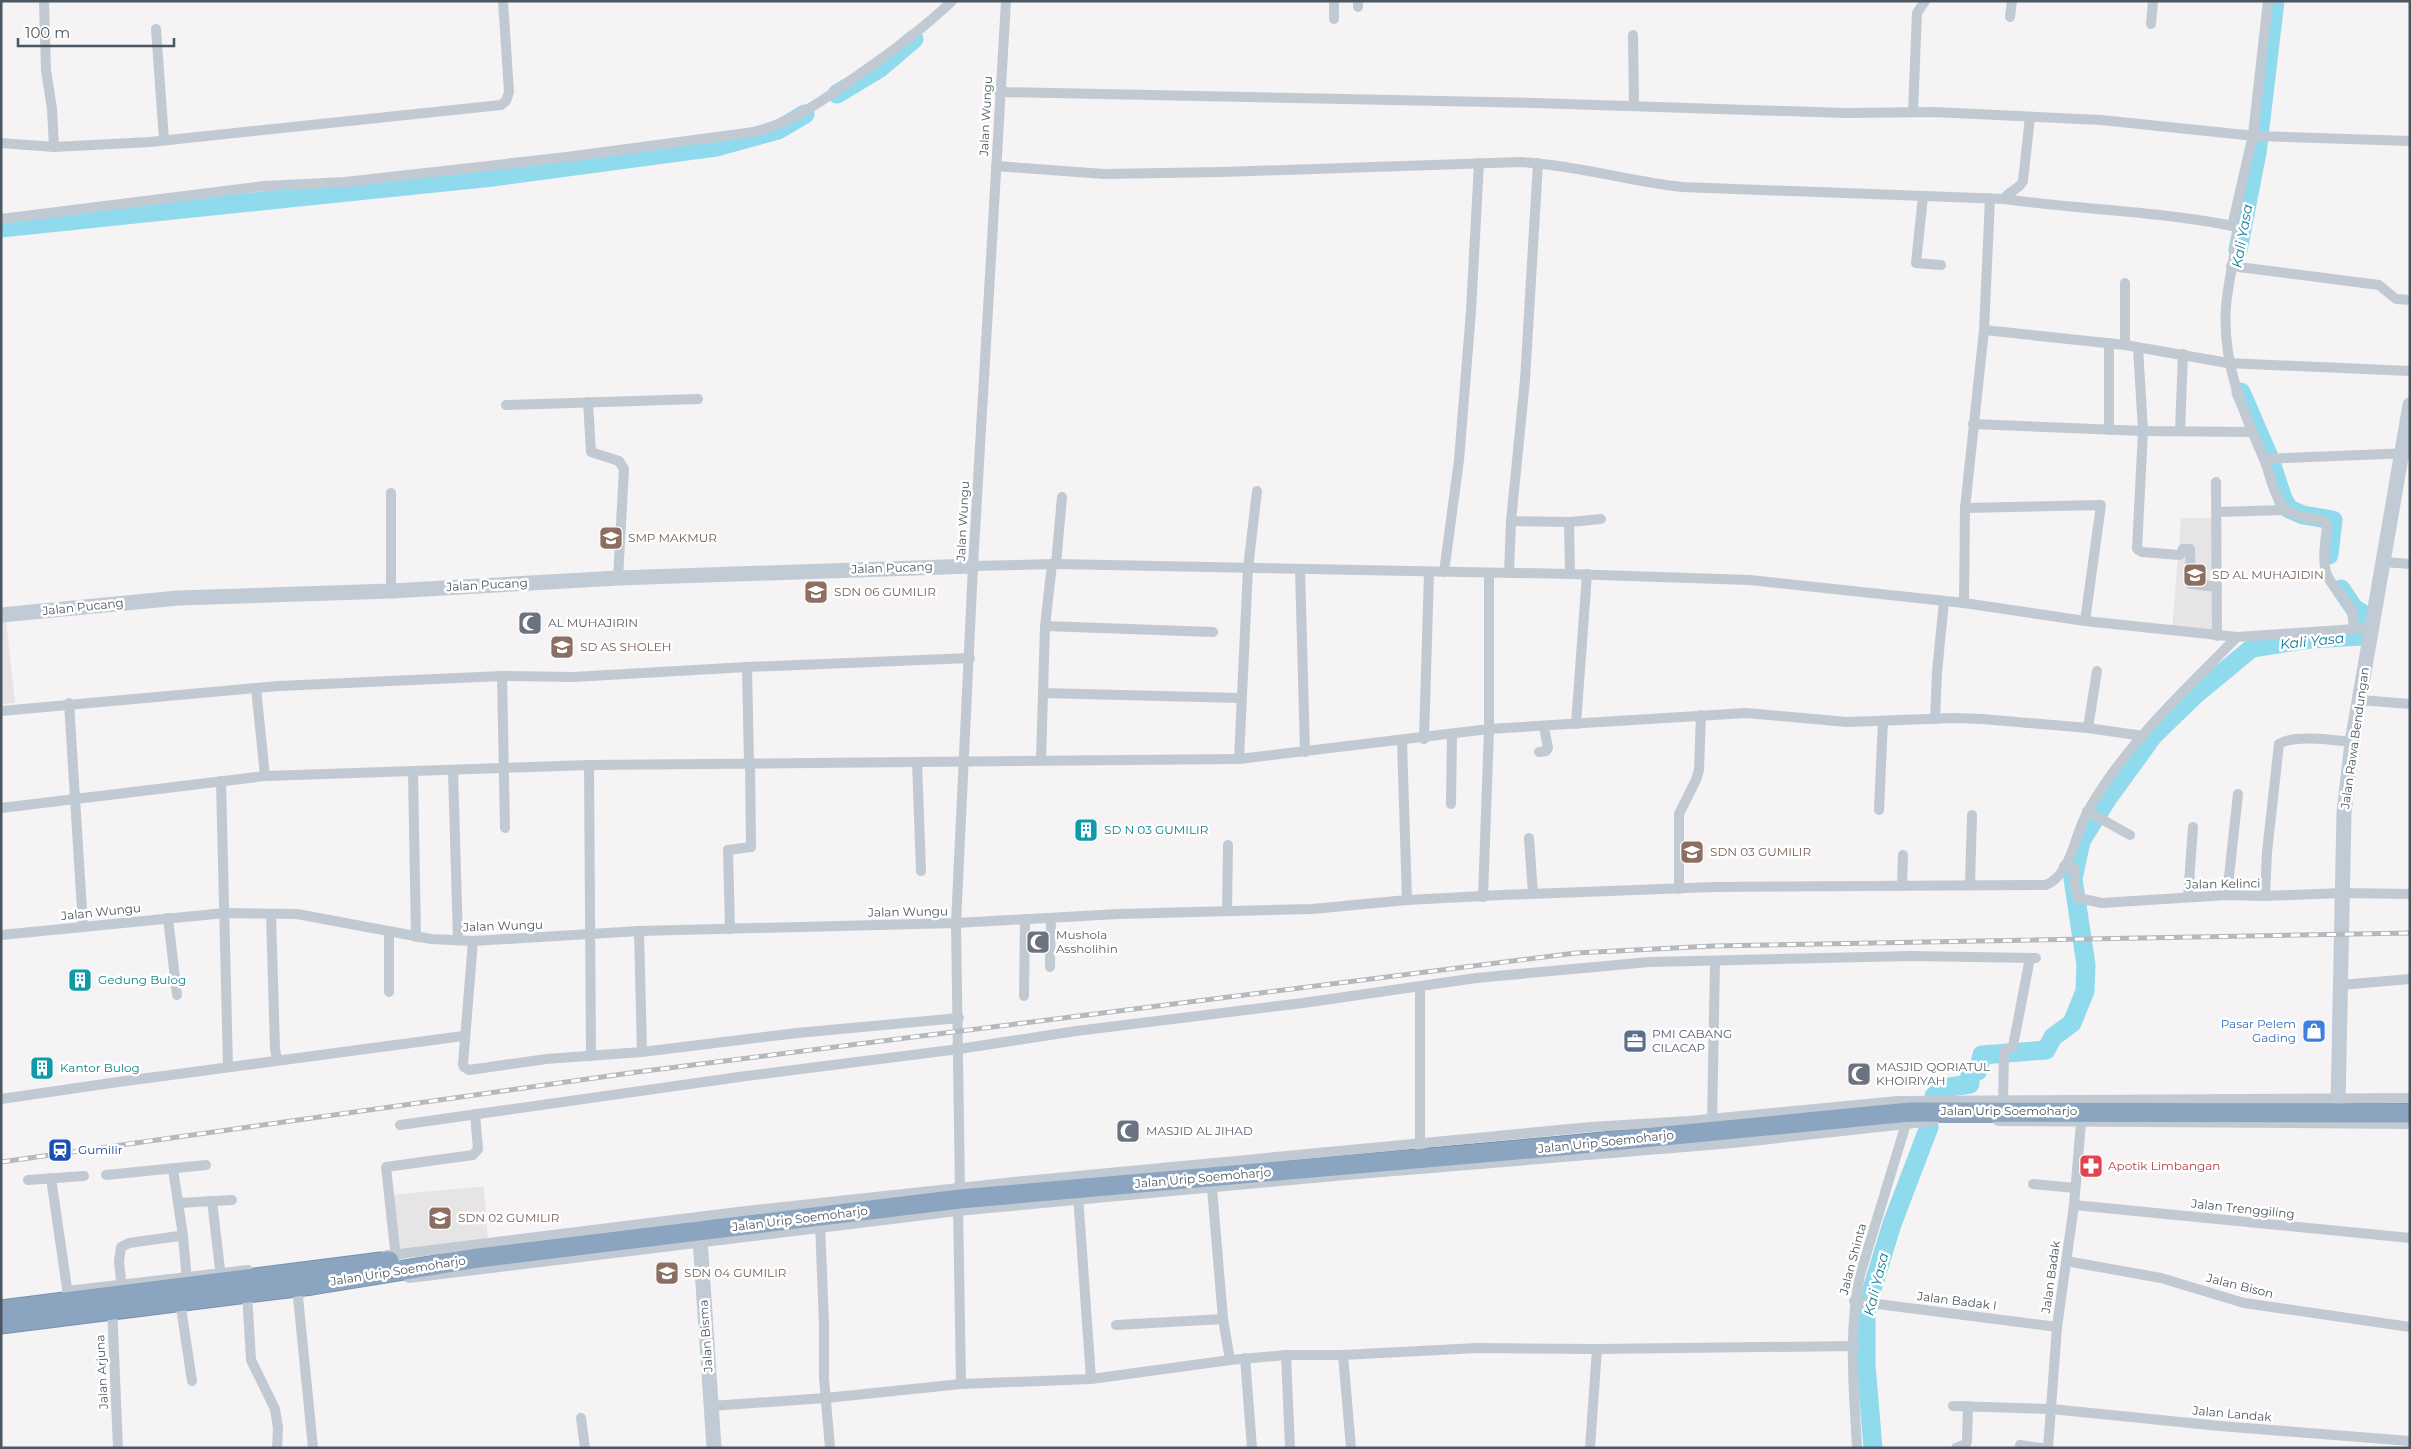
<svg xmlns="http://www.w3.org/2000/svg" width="2411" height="1449" font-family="Montserrat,sans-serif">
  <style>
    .education { fill: #e6e4e5 }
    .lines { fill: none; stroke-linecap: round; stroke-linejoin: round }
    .river { stroke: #90daee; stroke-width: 19 }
    .highway-casing { stroke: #7690ad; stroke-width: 21 }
    .street { stroke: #c1cad2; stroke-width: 10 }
    .secondary { stroke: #c1cbd6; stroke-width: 15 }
    .highway { stroke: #8ba5c1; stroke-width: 19 }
    .rail-casing { stroke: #b5b8bd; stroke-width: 5 }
    .rail { stroke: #fff; stroke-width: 3; stroke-dasharray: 9; stroke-linecap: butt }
    .labels { text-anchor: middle; stroke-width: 5; stroke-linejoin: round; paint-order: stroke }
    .street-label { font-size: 12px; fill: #4a5661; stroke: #fff }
    .education-label { font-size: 12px; fill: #785e54; stroke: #fff; text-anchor: start }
    .worship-label { font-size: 12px; fill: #5b616d; stroke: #fff; text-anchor: start }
    .culture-label { font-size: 12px; fill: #0d838f; stroke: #fff; text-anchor: start }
    .shop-label { font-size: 12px; fill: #366cbe; stroke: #fff; text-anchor: end }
    .service-label { font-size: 12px; fill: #4e5e75; stroke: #fff; text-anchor: start }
    .transit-label { font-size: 12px; fill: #164399; stroke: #fff; text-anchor: start }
    .health-label { font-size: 12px; fill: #be3a42; stroke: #fff; text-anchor: start }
    .water-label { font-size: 14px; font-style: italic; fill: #0c7c9b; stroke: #fff }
  </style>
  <rect width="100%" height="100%" fill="#f5f3f3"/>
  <g class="education">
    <polygon points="2181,518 2212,518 2216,634 2172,631"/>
    <polygon points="6,621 15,703 1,704 1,622"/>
    <polygon points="476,1187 484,1187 488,1240 397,1253 390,1195"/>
  </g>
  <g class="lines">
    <g class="river">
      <polyline points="837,94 880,68 914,39"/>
      <polyline points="1,228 493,177 716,147 778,130 805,114"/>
      <polyline points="2238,250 2257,153 2275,1"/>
      <polyline points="2241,392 2270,459 2283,499 2289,509 2303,515 2333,520 2329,555"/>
      <polyline points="1934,1096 1943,1088 1970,1084 1970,1070 1978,1071 1982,1055 2046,1050 2053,1037 2072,1023 2085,991 2086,965 2073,879 2081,841 2108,798 2153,736 2194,696 2252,648 2310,639 2362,636 2363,614 2354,608 2341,589"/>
      <polyline points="1873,1448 1866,1365 1866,1309 1892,1224 1929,1127"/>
    </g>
    <g class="highway-casing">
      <g id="highway">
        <polyline points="1,1310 389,1261"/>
        <polyline points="1,1324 312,1285 478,1258 960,1199 1551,1147 1910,1112 2410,1113"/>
      </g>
    </g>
    <g class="street">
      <polyline points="44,1 46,70 52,109 54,147"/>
      <polyline points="1358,7 1358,1"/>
      <polyline points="2010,17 2012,1"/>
      <polyline points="1334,19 1334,1"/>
      <polyline points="2151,24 2153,1"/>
      <polyline points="156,29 164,140"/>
      <polyline points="1633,35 1634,105"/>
      <polyline points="999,92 1535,103 1846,113 1933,112 2101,120 2255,136 2410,141"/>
      <polyline points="1913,112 1917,13 1925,1"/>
      <polyline points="1,143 54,147 150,142 501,105 506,101 509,92 503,1"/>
      <polyline points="1538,163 1525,380 1511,521 1569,522 1601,519"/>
      <path d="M 996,166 L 1104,174 L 1222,172 L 1521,162 C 1575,165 1628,181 1682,187 L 2004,199 C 2009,190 2019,190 2023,181 L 2030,117"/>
      <polyline points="1923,197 1916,263 1941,265"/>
      <path d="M 2004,199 C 2082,210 2161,211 2238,227 C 2236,254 2228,280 2226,307 C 2222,361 2242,409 2263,457 C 2270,472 2271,489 2281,503 C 2293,523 2320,514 2327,525 C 2326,540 2322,557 2326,572 C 2333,595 2357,600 2353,629"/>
      <path d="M 1,219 L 264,186 L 345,182 L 567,157 L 754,132 C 795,122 828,97 861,73 C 893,51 924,28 952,1"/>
      <polyline points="2232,226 2253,135 2268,1"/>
      <polyline points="2231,266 2379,285 2396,299 2410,300"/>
      <polyline points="1984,330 2125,345 2228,363 2410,371"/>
      <polyline points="2109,343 2109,430"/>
      <polyline points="2125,345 2125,283"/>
      <polyline points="2138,348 2143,431 2137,549 2142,552 2180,555 2183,549 2190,549 2191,584 2217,587"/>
      <polyline points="588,402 591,452 619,461 624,469 618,578"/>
      <polyline points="506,405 698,399"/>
      <polyline points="1973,424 2143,431 2252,432"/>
      <polyline points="2180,431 2183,354"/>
      <polyline points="2264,459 2410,453"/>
      <polyline points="2216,482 2217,636"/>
      <polyline points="1257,491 1248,568 1239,759 1489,729 1746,713 1847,722 1954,718 1982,719 2088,728 2143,736"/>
      <polyline points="1965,508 2101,505 2085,621"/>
      <polyline points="2217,512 2286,510"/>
      <polyline points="1569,522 1570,574"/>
      <polyline points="2384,562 2410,564"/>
      <polyline points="1056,564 1062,497"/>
      <polyline points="973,566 1056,564 1570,574 1750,580 1964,603 2085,621 2237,637 2370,628"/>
      <polyline points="1300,569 1305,752"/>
      <polyline points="1444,572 1459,460 1471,311 1479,163"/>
      <polyline points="1509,573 1511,521"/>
      <polyline points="391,591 391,493"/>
      <polyline points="1964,603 1965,508 1984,330 1990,198"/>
      <polyline points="1045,626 1213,632"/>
      <polyline points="747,667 749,763"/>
      <polyline points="502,676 505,828"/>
      <polyline points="256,688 265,776"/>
      <polyline points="1043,693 1240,698"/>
      <polyline points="2359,700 2410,704"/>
      <polyline points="69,703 83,926"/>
      <polyline points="1,711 279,686 502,676 573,677 747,667 970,658"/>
      <polyline points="1935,719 1937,672 1944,601"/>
      <polyline points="1576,724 1587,574"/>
      <polyline points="2088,728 2097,671"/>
      <polyline points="1424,739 1429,572"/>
      <polyline points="1402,741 1407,900"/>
      <polyline points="1539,752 1546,751 1548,748 1544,727"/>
      <polyline points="1041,760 1045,626 1052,564"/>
      <polyline points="917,762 921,871"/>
      <polyline points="589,765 591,1056"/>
      <polyline points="453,771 458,940"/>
      <polyline points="413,772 416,937"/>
      <polyline points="221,781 228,1067"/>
      <polyline points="1451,804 1452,734"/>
      <polyline points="1,808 265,776 589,765 1239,759"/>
      <polyline points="1879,810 1883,721"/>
      <polyline points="2087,811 2130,835"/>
      <polyline points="1529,838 1533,894"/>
      <polyline points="2064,866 2075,869 2074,880 2078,898 2102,903 2227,895 2265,896 2342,893 2410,894"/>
      <polyline points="1970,884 1972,815"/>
      <polyline points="1902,885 1903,855"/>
      <polyline points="1679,889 1679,814 1696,780 1699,770 1701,715"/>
      <polyline points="2227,895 2238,794"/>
      <path d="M 2265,896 L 2267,852 L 2279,744 C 2295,734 2334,740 2352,742"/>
      <polyline points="1483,897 1489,729 1489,573"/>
      <polyline points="2188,897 2193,827"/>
      <polyline points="1227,911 1228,845"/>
      <polyline points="271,914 275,1049 277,1060"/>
      <polyline points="168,918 177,995"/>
      <polyline points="730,929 728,850 751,847 750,763"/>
      <polyline points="639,931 642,1052"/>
      <path d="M 1,935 L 225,913 L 297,914 L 431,939 L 473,941 L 639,931 L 956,923 L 1118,914 L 1312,909 L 1407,900 L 1502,895 L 1714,887 L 2046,885 C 2073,873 2074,834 2088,811 C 2125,745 2184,691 2237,637"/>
      <polyline points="473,941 463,1064 464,1067 469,1070 546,1059 642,1052 797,1033 959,1018"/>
      <polyline points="1050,967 1051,918"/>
      <polyline points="2341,985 2410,979"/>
      <polyline points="389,992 389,932"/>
      <polyline points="1024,996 1025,919"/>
      <polyline points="1,1099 118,1082 463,1036"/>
      <polyline points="2003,1105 2004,1051 2013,1046 2030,958"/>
      <polyline points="1998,1121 2410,1124"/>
      <polyline points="1712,1124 1715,961"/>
      <polyline points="400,1125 746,1076 959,1049 1076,1031 1303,1003 1476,978 1649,962 1911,956 2036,958"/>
      <polyline points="1420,1149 1420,986"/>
      <polyline points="173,1169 183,1236"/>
      <polyline points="106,1175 206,1165"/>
      <polyline points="51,1178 68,1295"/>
      <polyline points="28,1180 84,1176"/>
      <polyline points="1214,1181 1212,1188 1223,1319 1230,1360"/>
      <polyline points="2033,1184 2075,1188"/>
      <polyline points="960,1192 956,923 973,566 1006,1"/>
      <polyline points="1078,1195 1091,1379"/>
      <polyline points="212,1201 221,1278"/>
      <polyline points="179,1203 232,1200"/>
      <polyline points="958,1205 961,1384"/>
      <polyline points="2074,1205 2410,1238"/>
      <polyline points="820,1223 824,1324 824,1378 830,1448"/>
      <polyline points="384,1256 746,1211 1014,1182 1591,1127 1689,1121 1898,1101 2410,1098"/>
      <polyline points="396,1259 386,1167 473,1155 478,1149 475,1114"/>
      <polyline points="2066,1261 2161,1278 2244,1303 2410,1327"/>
      <polyline points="409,1278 957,1211 1346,1175 1733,1143 1934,1121"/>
      <polyline points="297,1287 313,1448"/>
      <polyline points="122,1290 119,1261 121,1247 129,1243 179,1236 183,1236 187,1281"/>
      <polyline points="67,1291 248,1270"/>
      <polyline points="247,1293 251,1360 275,1409 278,1428 277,1448"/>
      <polyline points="180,1301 192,1381"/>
      <polyline points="1854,1301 2057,1327"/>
      <polyline points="112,1306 118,1448"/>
      <polyline points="1116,1325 1223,1319"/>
      <polyline points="1286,1355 1290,1448"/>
      <polyline points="1343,1355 1351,1448"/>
      <polyline points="1245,1358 1252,1448"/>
      <polyline points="711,1406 826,1398 961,1384 1091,1379 1230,1360 1286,1355 1343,1355 1477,1348 1597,1349 1854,1346"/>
      <polyline points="1953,1406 2051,1409 2220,1426 2410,1441"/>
      <polyline points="581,1418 585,1448"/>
      <polyline points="2020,1445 2041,1448"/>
      <polyline points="1590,1448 1597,1349"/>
      <path d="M 1857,1448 C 1854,1391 1848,1331 1860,1275 L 1908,1117"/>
      <polyline points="1956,1448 1966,1444 1967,1441 1968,1406"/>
      <polyline points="2048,1448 2057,1327 2074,1205 2081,1123 2084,1117"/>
    </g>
    <g class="secondary">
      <polyline points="1,615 178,598 391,591 618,578 973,566"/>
      <polyline points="2338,1105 2344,813 2352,742 2410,405"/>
      <polyline points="699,1224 714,1448"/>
    </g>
    <use href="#highway" class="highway"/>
    <g class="rail-casing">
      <polyline id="rail" points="1,1162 637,1072 1576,953 1713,946 2410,933"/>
    </g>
    <use href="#rail" class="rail"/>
  </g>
  <defs>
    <g id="school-square" transform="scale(1.25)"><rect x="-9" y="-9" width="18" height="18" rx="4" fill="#8d6e63" stroke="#fff"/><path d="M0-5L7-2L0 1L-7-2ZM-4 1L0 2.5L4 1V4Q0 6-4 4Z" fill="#fff"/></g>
    <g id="mosque-square" transform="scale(1.25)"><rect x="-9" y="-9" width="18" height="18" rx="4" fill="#6b7280" stroke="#fff"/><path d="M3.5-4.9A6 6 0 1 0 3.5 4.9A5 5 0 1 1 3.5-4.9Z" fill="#fff"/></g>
    <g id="building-square" transform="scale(1.25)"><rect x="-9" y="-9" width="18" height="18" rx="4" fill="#0f9aa8" stroke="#fff"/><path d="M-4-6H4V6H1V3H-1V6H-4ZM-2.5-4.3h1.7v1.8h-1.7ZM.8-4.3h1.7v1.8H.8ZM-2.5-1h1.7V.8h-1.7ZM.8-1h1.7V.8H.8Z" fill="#fff"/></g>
    <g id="shop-square" transform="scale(1.25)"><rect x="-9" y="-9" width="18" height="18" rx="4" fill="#3f7fe0" stroke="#fff"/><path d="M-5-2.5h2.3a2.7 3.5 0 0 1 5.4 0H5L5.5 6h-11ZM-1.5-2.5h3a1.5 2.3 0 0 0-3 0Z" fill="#fff"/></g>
    <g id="office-square" transform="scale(1.25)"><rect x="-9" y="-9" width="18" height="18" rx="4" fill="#5c6f8a" stroke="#fff"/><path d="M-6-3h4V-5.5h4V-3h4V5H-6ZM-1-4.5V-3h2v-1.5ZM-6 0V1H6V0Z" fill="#fff"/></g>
    <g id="station-square" transform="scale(1.25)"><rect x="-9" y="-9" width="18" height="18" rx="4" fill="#1a4fb4" stroke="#fff"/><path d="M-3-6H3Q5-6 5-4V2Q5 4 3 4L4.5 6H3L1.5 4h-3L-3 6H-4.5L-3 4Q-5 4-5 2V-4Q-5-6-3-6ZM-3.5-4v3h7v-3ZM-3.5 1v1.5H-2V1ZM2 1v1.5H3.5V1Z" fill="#fff"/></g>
    <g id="pharmacy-square" transform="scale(1.25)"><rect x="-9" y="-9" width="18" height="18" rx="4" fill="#e0444e" stroke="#fff"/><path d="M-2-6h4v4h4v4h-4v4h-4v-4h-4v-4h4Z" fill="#fff"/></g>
  </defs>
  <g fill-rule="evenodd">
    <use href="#school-square" x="611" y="538"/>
    <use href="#school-square" x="2195" y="575"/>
    <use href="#school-square" x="816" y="592"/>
    <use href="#mosque-square" x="530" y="623"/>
    <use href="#school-square" x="562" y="647"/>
    <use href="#building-square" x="1086" y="830"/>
    <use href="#school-square" x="1692" y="852"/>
    <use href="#mosque-square" x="1038" y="942"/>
    <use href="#building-square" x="80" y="980"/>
    <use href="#shop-square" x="2314" y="1031"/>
    <use href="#office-square" x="1635" y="1041"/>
    <use href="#building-square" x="42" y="1068"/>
    <use href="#mosque-square" x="1859" y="1074"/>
    <use href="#mosque-square" x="1128" y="1131"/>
    <use href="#station-square" x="60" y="1150"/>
    <use href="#pharmacy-square" x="2091" y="1166"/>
    <use href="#school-square" x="440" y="1218"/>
    <use href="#school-square" x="667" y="1273"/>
  </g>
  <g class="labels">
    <g class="street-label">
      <text transform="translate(986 116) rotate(-87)" y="4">Jalan Wungu</text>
      <text transform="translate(963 521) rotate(-87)" y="4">Jalan Wungu</text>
      <text transform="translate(892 568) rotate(-2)" y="4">Jalan Pucang</text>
      <text transform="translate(487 585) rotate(-3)" y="4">Jalan Pucang</text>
      <text transform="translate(83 607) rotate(-6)" y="4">Jalan Pucang</text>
      <text transform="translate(2355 738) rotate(-82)" y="4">Jalan Rawa Bendungan</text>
      <text transform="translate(2223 884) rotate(-1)" y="4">Jalan Kelinci</text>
      <text transform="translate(101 912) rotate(-6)" y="4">Jalan Wungu</text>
      <text transform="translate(908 912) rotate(-1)" y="4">Jalan Wungu</text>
      <text transform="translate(503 926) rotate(-2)" y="4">Jalan Wungu</text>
      <text x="2009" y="1115">Jalan Urip Soemoharjo</text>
      <text transform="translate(1606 1142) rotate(-6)" y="4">Jalan Urip Soemoharjo</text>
      <text transform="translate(1203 1178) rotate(-5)" y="4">Jalan Urip Soemoharjo</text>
      <text transform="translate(2243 1209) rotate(6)" y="4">Jalan Trenggiling</text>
      <text transform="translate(800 1219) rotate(-7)" y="4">Jalan Urip Soemoharjo</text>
      <text transform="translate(1853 1259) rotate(-75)" y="4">Jalan Shinta</text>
      <text transform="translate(398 1271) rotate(-9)" y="4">Jalan Urip Soemoharjo</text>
      <text transform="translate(2051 1277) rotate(-82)" y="4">Jalan Badak</text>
      <text transform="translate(2240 1286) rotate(14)" y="4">Jalan Bison</text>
      <text transform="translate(1957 1301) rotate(7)" y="4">Jalan Badak I</text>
      <text transform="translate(706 1336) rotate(-94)" y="4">Jalan Bisma</text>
      <text transform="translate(102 1372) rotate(-93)" y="4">Jalan Arjuna</text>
      <text transform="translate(2232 1414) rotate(5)" y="4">Jalan Landak</text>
    </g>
    <g class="education-label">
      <text x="628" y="542">SMP MAKMUR</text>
      <text x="2212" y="579">SD AL MUHAJIDIN</text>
      <text x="834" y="596">SDN 06 GUMILIR</text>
      <text x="580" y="651">SD AS SHOLEH</text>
      <text x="1710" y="856">SDN 03 GUMILIR</text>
      <text x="458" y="1222">SDN 02 GUMILIR</text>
      <text x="684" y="1277">SDN 04 GUMILIR</text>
    </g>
    <g class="worship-label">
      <text x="548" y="627">AL MUHAJIRIN</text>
      <text x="1056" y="939">Mushola<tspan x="1056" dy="14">Assholihin</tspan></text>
      <text x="1876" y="1071">MASJID QORIATUL<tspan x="1876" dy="14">KHOIRIYAH</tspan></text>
      <text x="1146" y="1135">MASJID AL JIHAD</text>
    </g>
    <g class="culture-label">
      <text x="1104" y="834">SD N 03 GUMILIR</text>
      <text x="98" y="984">Gedung Bulog</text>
      <text x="60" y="1072">Kantor Bulog</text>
    </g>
    <g class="shop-label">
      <text x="2296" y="1028">Pasar Pelem<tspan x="2296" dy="14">Gading</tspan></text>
    </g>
    <g class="service-label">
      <text x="1652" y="1038">PMI CABANG<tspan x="1652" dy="14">CILACAP</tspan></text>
    </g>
    <g class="transit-label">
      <text x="78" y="1154">Gumilir</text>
    </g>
    <g class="health-label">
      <text x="2108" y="1170">Apotik Limbangan</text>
    </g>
    <g class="water-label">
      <text transform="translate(2242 236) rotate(-80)" y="5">Kali Yasa</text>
      <text transform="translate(2312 641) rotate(-6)" y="5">Kali Yasa</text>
      <text transform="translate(1876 1284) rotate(-76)" y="5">Kali Yasa</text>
    </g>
  </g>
  <rect width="2411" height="1449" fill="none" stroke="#4a5661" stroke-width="5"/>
  <path d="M18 38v8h156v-8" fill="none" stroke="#4a5661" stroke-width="2.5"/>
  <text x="25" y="38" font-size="15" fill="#4a5661" stroke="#ffffff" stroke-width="4" paint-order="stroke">100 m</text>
</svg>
